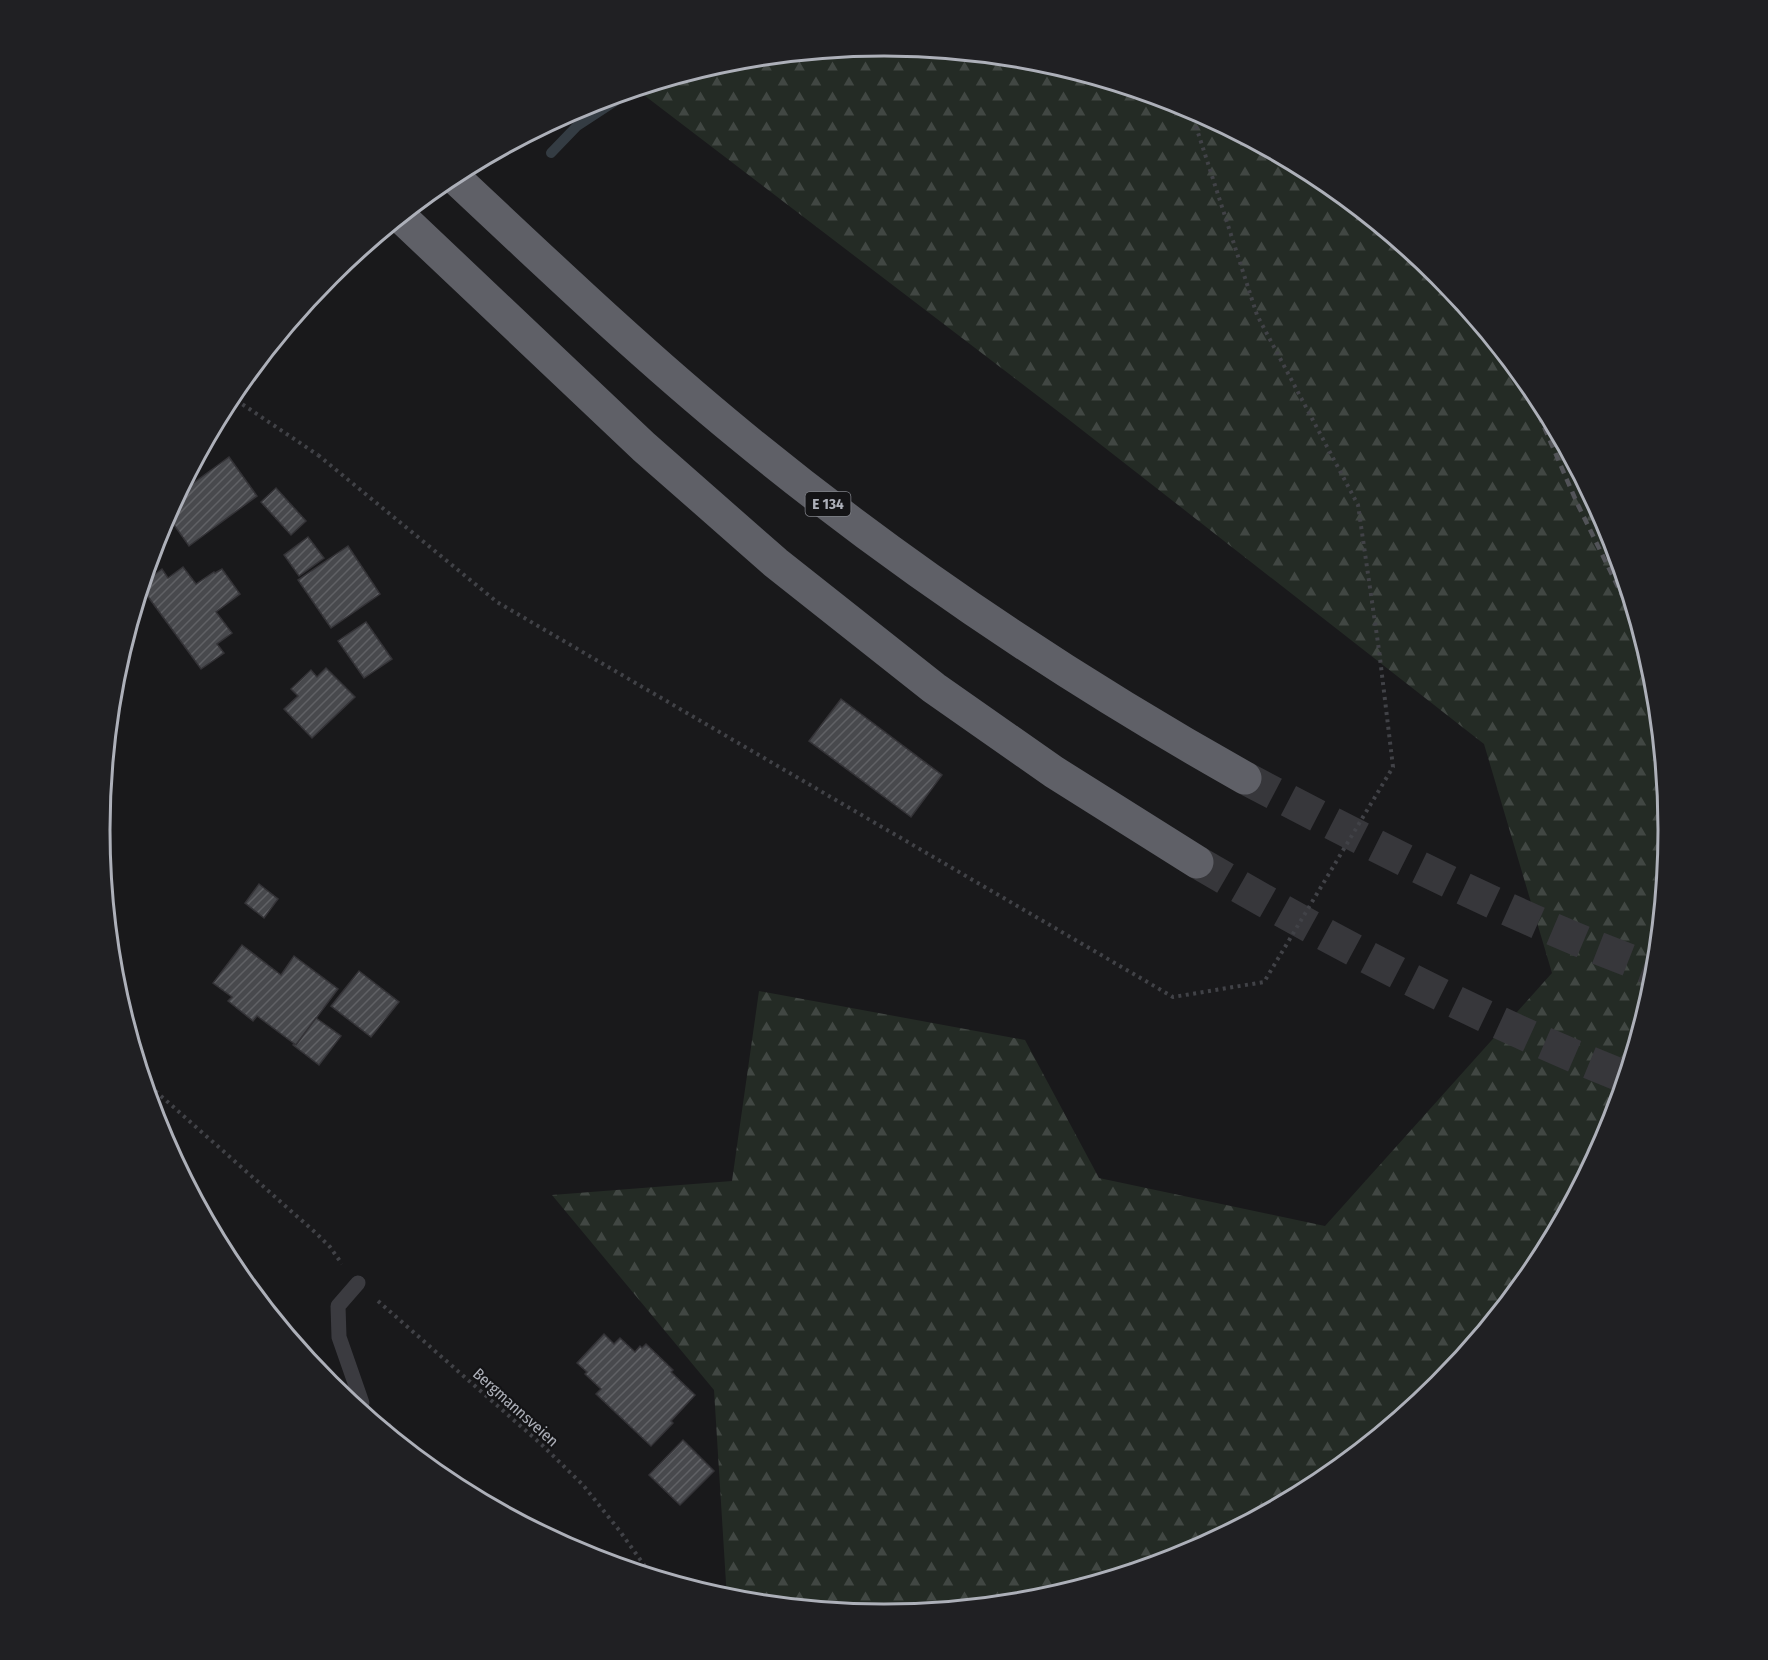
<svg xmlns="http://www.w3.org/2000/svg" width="1768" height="1660" font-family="'Fira Sans Condensed',sans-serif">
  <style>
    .forest { fill: url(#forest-firs) }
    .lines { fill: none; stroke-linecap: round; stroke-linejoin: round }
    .stream { stroke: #343c43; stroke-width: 10 }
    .building { fill: url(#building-hatch); stroke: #343337; stroke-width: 1.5 }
    .trunk-tunnel { stroke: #37373b; stroke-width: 33; stroke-dasharray: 33 16; stroke-linecap: butt }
    .path { stroke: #414247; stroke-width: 4; stroke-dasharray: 3 4.5; stroke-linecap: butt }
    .service { stroke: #3b3b40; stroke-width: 15 }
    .trunk { stroke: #5f6067; stroke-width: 33 }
    .rail { stroke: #525358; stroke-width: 4.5; stroke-dasharray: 8 6; stroke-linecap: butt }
    .labels { text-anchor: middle; stroke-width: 4.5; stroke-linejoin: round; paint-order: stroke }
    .shield { fill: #141416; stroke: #7f8188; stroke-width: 1.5 }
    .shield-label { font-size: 15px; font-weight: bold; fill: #adb0b9 }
    .street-label { font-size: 16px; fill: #adb0b9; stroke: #141416 }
    .rim { fill: none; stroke: #adb0b9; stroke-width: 3 }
  </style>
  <defs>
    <pattern id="forest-firs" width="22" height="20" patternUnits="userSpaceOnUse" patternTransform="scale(1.5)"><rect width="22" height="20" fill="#242b25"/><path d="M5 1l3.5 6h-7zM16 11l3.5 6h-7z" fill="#414743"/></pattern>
    <pattern id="building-hatch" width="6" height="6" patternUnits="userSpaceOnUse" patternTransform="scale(1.5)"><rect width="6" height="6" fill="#48494d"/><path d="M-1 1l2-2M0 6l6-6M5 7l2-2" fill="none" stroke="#606165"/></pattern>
  </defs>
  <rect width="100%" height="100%" fill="#19191b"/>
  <polygon class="forest" points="884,45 1037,60 1185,105 1320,177 1439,275 1537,394 1609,530 1654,677 1669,830 1654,983 1609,1131 1537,1266 1439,1385 1320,1483 1184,1555 1037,1600 884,1615 727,1599 714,1390 552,1195 732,1181 759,991 1025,1040 1099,1178 1325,1226 1552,973 1484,744 1068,419 636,89 731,60"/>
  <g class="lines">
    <g class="stream">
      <polyline points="551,153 577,126 632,90"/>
      <polyline points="334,271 342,267"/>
    </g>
  </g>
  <g class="building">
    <polygon points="229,457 257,496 189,546 167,515 177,495"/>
    <polygon points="276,488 306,521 291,535 261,502"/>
    <polygon points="308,537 324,558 299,576 284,555"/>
    <polygon points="348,546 380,594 331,628 298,580"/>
    <polygon points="183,567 196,584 214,572 215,573 222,569 240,594 216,612 232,633 217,644 224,653 201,669 141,587 142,584 162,569 168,578"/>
    <polygon points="366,622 392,659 364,678 338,641"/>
    <polygon points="326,668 355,697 312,738 284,709 298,696 291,689 311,670 317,677"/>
    <polygon points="841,699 942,775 911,817 809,741"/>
    <polygon points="259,884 278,899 264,918 245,903"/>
    <polygon points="242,945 281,975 294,956 338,989 296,1045 257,1016 253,1021 228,1001 232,997 213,983"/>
    <polygon points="359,971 399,1002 371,1037 331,1006"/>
    <polygon points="316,1018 341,1036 319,1065 293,1045 294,1044 296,1045"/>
    <polygon points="604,1334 614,1344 620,1338 635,1352 640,1346 642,1348 646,1344 673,1370 671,1372 695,1395 671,1421 673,1423 651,1446 596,1394 601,1389 585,1374 587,1372 577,1363"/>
    <polygon points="390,1424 404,1446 404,1447 382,1429"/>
    <polygon points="683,1440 714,1471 680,1505 649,1475"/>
  </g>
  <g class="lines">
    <g class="trunk-tunnel">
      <path d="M 1245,778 C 1379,848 1513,918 1655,970"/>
      <path d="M 1197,862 C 1335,943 1477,1018 1625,1077"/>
    </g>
    <g class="path">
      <polyline points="230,396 318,455"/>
      <polyline points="318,455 497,602 1173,997 1264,982 1393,767 1379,650 1358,505 1257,315 1190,108"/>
      <polyline points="144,1081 317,1234 330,1247 342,1264"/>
      <polyline points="378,1301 541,1444 583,1485 619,1530 652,1576"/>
    </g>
    <polyline class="service" points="358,1283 338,1306 339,1337 362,1403"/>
    <g class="trunk">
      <path d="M 452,175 C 546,263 639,352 739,434 C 897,564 1067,678 1245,778"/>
      <polyline points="400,216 644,447 776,563 934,688 1054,772 1197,862"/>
    </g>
    <polyline class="rail" points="1522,376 1577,503 1641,634"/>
  </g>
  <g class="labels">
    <rect class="shield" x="805.5" y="492" width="45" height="24" rx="4.5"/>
    <g class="shield-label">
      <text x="828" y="509">E 134</text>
    </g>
    <g class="street-label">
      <text transform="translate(516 1407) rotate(42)" y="6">Bergmannsveien</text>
    </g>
  </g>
  <path d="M0 0H1768V1660H0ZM110 830a774 774 0 1 1 1548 0a774 774 0 1 1-1548 0Z" fill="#202023" fill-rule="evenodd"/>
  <path class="rim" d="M110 830a774 774 0 1 1 1548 0a774 774 0 1 1-1548 0Z"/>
</svg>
